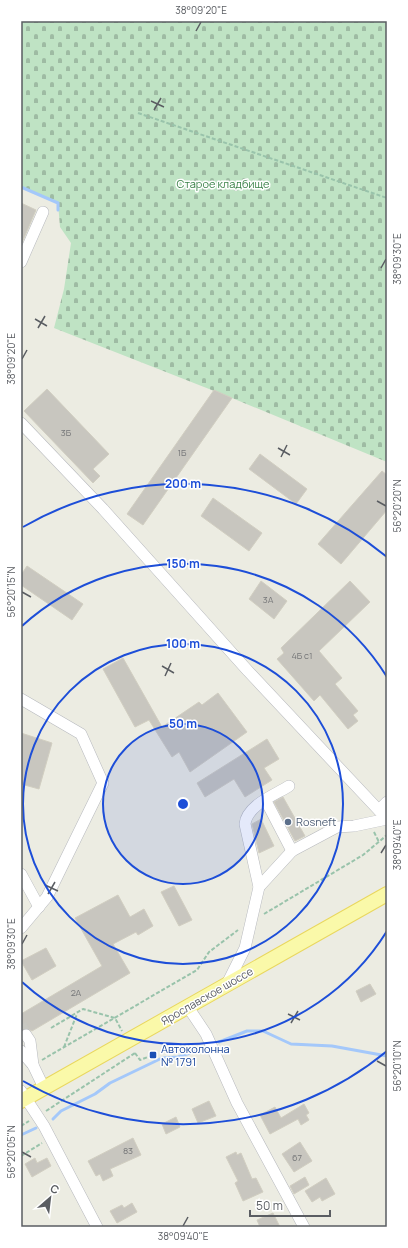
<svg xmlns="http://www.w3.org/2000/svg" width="408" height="1248" font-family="Manrope,sans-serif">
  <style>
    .cemetery { fill: url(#cemetery-stones) }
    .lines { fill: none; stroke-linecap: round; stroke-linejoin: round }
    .stream { stroke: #a4c8fa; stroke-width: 3 }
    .building { fill: #c8c6bf; stroke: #d1cec1 }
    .minor-tunnel { stroke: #c8c8c2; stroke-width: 11; stroke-dasharray: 11 5.5; stroke-linecap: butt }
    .minor-casing { stroke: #b7b9be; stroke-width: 12 }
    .major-casing { stroke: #e9d75e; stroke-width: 16 }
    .path { stroke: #99c3ab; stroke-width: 2; stroke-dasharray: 4 2; stroke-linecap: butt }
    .minor { stroke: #fff; stroke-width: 11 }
    .major { stroke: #faf9a9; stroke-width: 14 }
    .ticks { fill: none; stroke: #5a5d62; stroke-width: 1.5 }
    .ring { fill: none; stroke: #1d4ed8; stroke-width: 2 }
    .service-dot { fill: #5c6f8a; stroke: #fff; stroke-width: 1.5 }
    .transit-dot { fill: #1a4fb4; stroke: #fff; stroke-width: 1.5 }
    .labels { text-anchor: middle; stroke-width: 3; stroke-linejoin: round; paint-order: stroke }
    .number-label { font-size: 9px; fill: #767779 }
    .park-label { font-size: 11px; fill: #398247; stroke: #fff }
    .service-label { font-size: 11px; fill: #4e5e75; stroke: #fff; text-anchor: start }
    .street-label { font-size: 11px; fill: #5a5d62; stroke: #fff }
    .transit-label { font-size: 11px; fill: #164399; stroke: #fff; text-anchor: start }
    .centre { fill: #1d4ed8; stroke: #fff; stroke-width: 2 }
    .ring-label { font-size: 12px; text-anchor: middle; font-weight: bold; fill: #1d4ed8; stroke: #fff; stroke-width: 3; stroke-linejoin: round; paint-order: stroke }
    .neatline { fill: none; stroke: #5a5d62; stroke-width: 1.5 }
    .ticks-label { font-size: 10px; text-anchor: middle; fill: #5a5d62 }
  </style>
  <defs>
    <pattern id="cemetery-stones" width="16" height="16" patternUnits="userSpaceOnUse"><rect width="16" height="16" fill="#bfe3c4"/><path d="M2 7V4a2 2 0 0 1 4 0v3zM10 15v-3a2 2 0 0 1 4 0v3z" fill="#9ebba3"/></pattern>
  </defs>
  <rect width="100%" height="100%" fill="#ecece2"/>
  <polygon class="cemetery" points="21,21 387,21 387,462 232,398 54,328 64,289 71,243 60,227 58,203 21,187"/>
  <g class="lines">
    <g class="stream">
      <polyline points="21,187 58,203 58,210"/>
      <polyline points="219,1042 247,1031 263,1031 291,1044 332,1046 387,1056"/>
      <polyline points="53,1119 61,1111 95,1094 110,1083 162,1058 178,1057 202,1049"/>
      <polyline points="21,1135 36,1128"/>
    </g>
  </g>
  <g class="building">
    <polygon points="21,203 36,210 21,245"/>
    <polygon points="47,389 109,454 93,469 100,476 93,483 24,411"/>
    <polygon points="214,390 232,398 143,525 127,514"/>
    <polygon points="260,454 307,489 296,504 249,469"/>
    <polygon points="382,471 387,475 387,510 341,564 318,544"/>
    <polygon points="213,498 262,533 249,551 201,516"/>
    <polygon points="27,566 83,604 72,620 21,585 21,575"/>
    <polygon points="261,581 287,601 274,619 249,599"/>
    <polygon points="350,581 370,602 319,651 342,678 335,684 358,711 353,715 358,721 348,729 320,695 314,701 277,659 284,653 281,648"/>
    <polygon points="123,658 162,727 199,702 202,705 218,693 247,732 190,772 179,752 172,757 149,720 135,727 103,669"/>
    <polygon points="21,733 52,743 39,789 21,784"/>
    <polygon points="267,739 279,759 264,768 272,780 245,797 234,779 205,797 197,783"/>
    <polygon points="283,797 305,836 295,841 274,802"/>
    <polygon points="261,819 274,846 259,853 252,824"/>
    <polygon points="174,886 192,920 179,926 161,892"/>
    <polygon points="118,895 130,917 144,909 153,926 138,935 136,932 113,944 130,973 32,1031 26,1028 21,1030 21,1014 102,966 75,918"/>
    <polygon points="46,948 56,966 32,980 21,961"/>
    <polygon points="370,984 376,994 361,1002 356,991"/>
    <polygon points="209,1101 216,1116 198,1123 192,1109"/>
    <polygon points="304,1104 309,1113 306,1115 309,1120 301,1125 298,1119 270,1134 260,1115 275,1107 281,1118"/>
    <polygon points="176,1117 180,1127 166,1134 162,1124"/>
    <polygon points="133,1138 141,1155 110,1169 113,1176 103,1181 100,1174 96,1176 88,1161"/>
    <polygon points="300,1142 312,1161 294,1172 282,1154"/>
    <polygon points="236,1152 237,1155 241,1153 252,1179 256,1178 263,1192 243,1201 235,1183 238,1181 226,1157"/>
    <polygon points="35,1158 37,1163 47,1158 51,1166 32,1177 25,1164"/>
    <polygon points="305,1177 309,1185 294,1194 290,1186"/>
    <polygon points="326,1178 335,1194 322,1201 320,1197 312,1202 305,1191"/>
    <polygon points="132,1203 137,1212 117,1223 110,1211 122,1205 124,1208"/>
    <polygon points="273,1213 280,1227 260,1227 257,1220"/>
  </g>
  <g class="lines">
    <polyline class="minor-tunnel" points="21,1025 26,1035"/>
    <g class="minor-casing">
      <g id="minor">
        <polyline points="21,262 43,212"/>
        <polyline points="21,423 103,509 248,671 387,819"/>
        <polyline points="21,699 81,734 103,783 47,897 21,928"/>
        <polyline points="266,801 292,851"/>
        <polyline points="379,810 387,802"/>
        <polyline points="21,874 39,907"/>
        <polyline points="259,887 292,851 337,827 354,826 387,819"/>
        <path d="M 226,986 L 245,948 L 259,887 L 245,824 C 247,805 275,795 289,786"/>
        <polyline points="188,1007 206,1034 237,1103 304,1227"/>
        <polyline points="26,1035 30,1041 33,1065"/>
        <polyline points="21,1051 33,1065 44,1088"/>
        <polyline points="21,1091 44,1126 97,1227"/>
      </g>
    </g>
    <g class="major-casing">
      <polyline id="major" points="21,1101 387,894"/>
    </g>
    <g class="path">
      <polyline points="138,113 387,198"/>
      <polyline points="374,832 379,842"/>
      <polyline points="264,914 363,855 387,835"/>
      <polyline points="51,1028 83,1009 115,1018 122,1031"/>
      <polyline points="64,1047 77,1014"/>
      <polyline points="135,1053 140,1060 153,1055"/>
      <polyline points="42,1060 197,970 209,952 238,930"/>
      <polyline points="46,1111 135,1053"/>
      <polyline points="21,1126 29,1121"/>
      <polyline points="21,1156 42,1143"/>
    </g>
    <use href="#minor" class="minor"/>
    <use href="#major" class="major"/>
  </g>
  <path class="ticks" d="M 196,31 L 201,22M 151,101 L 164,107M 154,110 L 161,98M 381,268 L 386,259M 35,319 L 47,326M 38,328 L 45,316M 22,359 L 27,350M 278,448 L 290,455M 281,457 L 287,445M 377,501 L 386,506M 22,592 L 31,597M 162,666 L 174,673M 165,676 L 171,663M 381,853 L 386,845M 45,885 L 58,891M 48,894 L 55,882M 22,944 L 27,935M 288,1014 L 300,1020M 291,1023 L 298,1011M 377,1061 L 386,1066M 22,1152 L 31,1157M 183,1226 L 188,1217"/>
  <circle cx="183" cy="804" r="80" fill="#1d4ed8" fill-opacity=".12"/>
  <g class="ring">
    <circle cx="183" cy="804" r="80"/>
    <circle cx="183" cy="804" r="160"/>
    <path d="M387 931A240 240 0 0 1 22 982M22 626A240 240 0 0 1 387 677"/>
    <path d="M387 1051A320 320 0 0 1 23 1081M23 527A320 320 0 0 1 387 557"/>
  </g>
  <circle class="service-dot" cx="288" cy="822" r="4"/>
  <rect class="transit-dot" x="149" y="1051" width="8" height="8" rx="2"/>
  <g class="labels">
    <g class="number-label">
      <text x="66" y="436">3Б</text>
      <text x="182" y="456">1Б</text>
      <text x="268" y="603">3А</text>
      <text x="302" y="659">4Б с1</text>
      <text x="76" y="996">2А</text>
      <text x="128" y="1154">83</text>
      <text x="297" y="1161">67</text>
    </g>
    <g class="park-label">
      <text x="223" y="188">Старое кладбище</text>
    </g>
    <g class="service-label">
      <text x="296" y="826">Rosneft</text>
    </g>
    <g class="street-label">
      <text transform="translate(207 996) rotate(-30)" y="4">Ярославское шоссе</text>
    </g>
    <g class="transit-label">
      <text x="161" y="1053">Автоколонна<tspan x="161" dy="13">№ 1791</tspan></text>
    </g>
  </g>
  <circle cx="183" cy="804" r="6" class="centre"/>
  <g class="ring-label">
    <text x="183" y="488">200 m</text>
    <text x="183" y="568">150 m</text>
    <text x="183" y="648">100 m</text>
    <text x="183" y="728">50 m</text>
  </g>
  <rect width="408" height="1248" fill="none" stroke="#ffffff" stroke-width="44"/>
  <g transform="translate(50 1198) rotate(28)" stroke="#ffffff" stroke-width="3" paint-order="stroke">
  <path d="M0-3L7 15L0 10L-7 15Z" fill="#5a5d62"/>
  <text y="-6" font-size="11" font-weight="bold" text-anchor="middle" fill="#5a5d62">С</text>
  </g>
  <path d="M250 1210v6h80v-6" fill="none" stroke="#5a5d62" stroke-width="2"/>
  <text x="256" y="1210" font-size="12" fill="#5a5d62" stroke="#ffffff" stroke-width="3" paint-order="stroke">50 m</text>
  <rect x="22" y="22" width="364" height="1204" class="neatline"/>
  <g class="ticks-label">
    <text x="201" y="14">38°09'20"E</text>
    <text transform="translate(397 259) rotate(-90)" y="4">38°09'30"E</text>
    <text transform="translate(11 359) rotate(-90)" y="4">38°09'20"E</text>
    <text transform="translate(397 506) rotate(-90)" y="4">56°20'20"N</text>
    <text transform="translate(11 592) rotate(-90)" y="4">56°20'15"N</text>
    <text transform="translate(397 845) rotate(-90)" y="4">38°09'40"E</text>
    <text transform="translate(11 944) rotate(-90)" y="4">38°09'30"E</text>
    <text transform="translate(397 1066) rotate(-90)" y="4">56°20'10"N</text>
    <text transform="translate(11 1152) rotate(-90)" y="4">56°20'05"N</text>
    <text x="183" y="1240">38°09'40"E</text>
  </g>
</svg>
